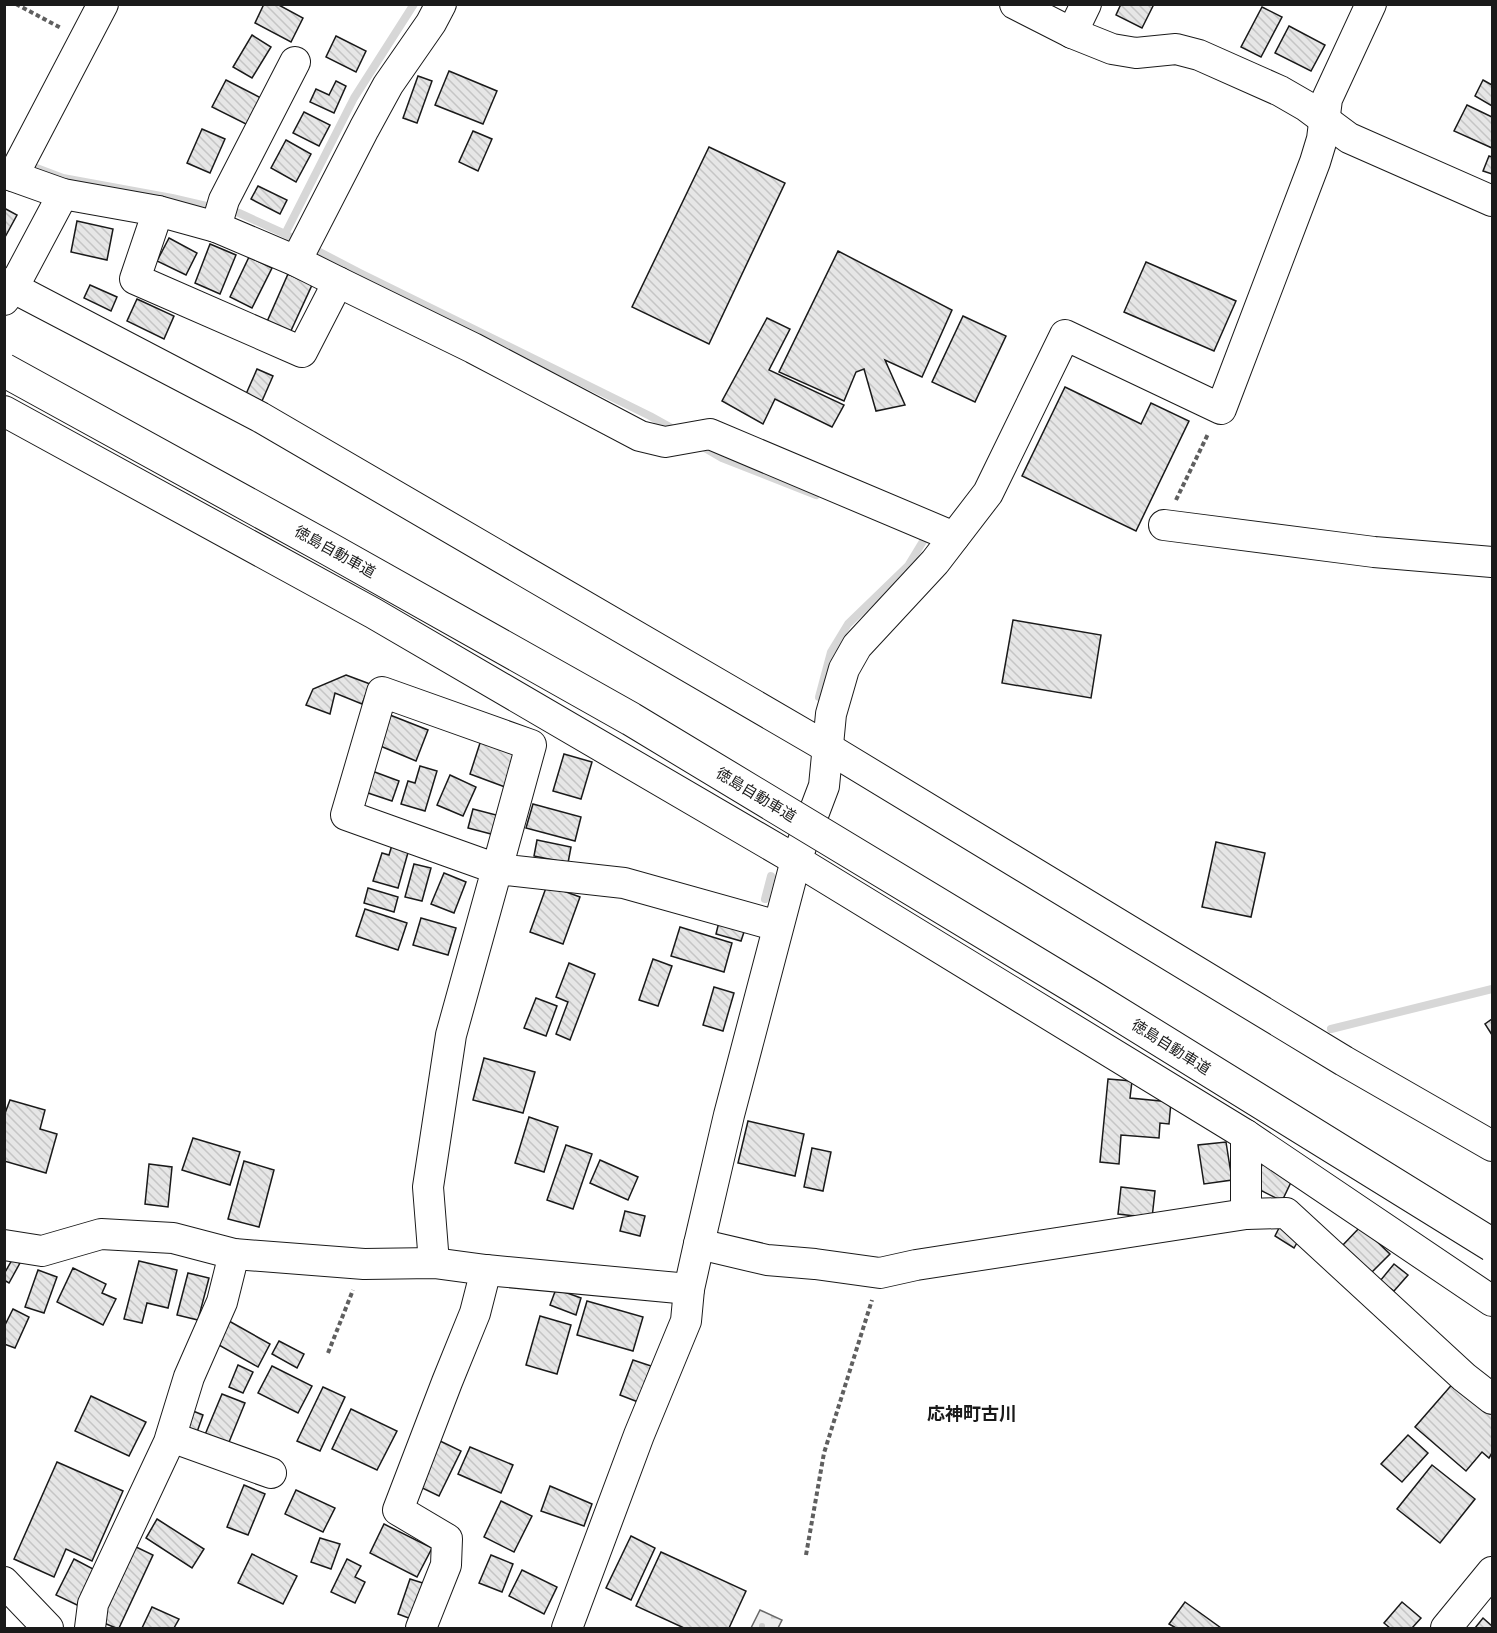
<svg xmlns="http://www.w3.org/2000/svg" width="1497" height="1633" font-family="'IBM Plex Serif','Noto Sans JP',serif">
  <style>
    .cemetery { fill: url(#cemetery-stones); stroke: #6a6a6a; stroke-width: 1.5 }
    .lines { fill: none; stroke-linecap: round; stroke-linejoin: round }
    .stream { stroke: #d7d7d7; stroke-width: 8 }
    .building { fill: url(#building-back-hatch); stroke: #1a1a1a; stroke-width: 1.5 }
    .minor-casing { stroke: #1a1a1a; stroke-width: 32 }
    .path { stroke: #5f5f5f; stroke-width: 4; stroke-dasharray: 4.5 3; stroke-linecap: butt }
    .minor { stroke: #fff; stroke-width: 30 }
    .highway-bridge-casing { stroke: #1a1a1a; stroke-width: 35; stroke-linecap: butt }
    .highway-bridge { stroke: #fff; stroke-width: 33 }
    .labels { text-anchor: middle; stroke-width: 4.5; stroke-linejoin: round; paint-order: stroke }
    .street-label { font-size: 15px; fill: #1a1a1a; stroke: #fff }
    .quarter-label { font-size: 18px; font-weight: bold; fill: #1a1a1a; stroke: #fff }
  </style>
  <defs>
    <pattern id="cemetery-stones" width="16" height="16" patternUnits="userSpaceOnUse" patternTransform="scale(1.5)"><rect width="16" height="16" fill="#ededed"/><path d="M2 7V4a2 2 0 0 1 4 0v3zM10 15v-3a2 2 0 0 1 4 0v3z" fill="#cbcbcb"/></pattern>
    <pattern id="building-back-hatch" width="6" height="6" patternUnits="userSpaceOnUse" patternTransform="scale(1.5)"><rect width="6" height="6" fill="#e6e6e6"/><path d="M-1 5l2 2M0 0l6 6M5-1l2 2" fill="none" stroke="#c5c5c5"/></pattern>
  </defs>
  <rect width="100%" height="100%" fill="#fff"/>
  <polygon class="cemetery" points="760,1610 782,1620 778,1628 751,1628"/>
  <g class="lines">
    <g class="stream">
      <polyline points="414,4 354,98 285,234 360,273 650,416 677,431"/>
      <polyline points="26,164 63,178 172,198 215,208"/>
      <polyline points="228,210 239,213 285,234"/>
      <polyline points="698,444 722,458 816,495"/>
      <polyline points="819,697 831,652 848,624 908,566 925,538 920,535"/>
      <polyline points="765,899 771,876"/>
      <polyline points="1331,1029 1492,989"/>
    </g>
  </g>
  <g class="building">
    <polygon points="264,4 277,4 303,18 291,42 255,23"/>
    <polygon points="1121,4 1154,4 1142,28 1116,15"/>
    <polygon points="1262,7 1282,17 1261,57 1241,47"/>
    <polygon points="1289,26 1325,45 1311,71 1275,53"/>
    <polygon points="252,35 271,47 252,78 233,67"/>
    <polygon points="336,36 366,51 356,72 326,57"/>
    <polygon points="449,71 497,91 483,124 435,105"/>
    <polygon points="418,76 432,81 417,123 403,118"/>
    <polygon points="226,80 261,98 248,125 212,107"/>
    <polygon points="1483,80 1492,85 1492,106 1475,96"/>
    <polygon points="336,81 346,86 334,113 310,102 316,89 329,95"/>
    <polygon points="1467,105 1492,117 1492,148 1454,131"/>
    <polygon points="304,112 330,125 319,146 293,133"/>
    <polygon points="202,129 225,139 210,173 187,163"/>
    <polygon points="473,131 492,139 478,171 459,162"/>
    <polygon points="286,140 311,154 296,182 271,168"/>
    <polygon points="709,147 785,183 709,344 632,307"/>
    <polygon points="1489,156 1492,157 1492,174 1483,171"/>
    <polygon points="258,186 287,200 280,214 251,199"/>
    <polygon points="4,208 17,215 4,239"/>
    <polygon points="77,221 113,229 107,260 71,252"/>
    <polygon points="169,238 197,253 186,275 157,261"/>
    <polygon points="210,244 236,255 220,294 195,283"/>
    <polygon points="838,251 952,310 922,377 885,360 905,405 876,411 864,369 856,372 844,401 779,372"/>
    <polygon points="249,257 272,268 252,308 230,297"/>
    <polygon points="1146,262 1236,301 1214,351 1124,312"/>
    <polygon points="288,274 312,285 289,335 266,324"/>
    <polygon points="90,285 117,297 111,311 84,298"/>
    <polygon points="137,299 174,316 164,339 127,321"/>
    <polygon points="963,316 1006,336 975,402 932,382"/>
    <polygon points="767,318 790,329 769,370 844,405 832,427 775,399 763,424 722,401"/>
    <polygon points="257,369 273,376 262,401 246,394"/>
    <polygon points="1065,387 1141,424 1151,403 1189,421 1136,531 1022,476"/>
    <polygon points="1013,620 1101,635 1091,698 1002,683"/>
    <polygon points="346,675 370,684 362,704 335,693 330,714 306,705 313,689"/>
    <polygon points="390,715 428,730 416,761 378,745"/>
    <polygon points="481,740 517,753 505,787 470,774"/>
    <polygon points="564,754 592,762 581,799 553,791"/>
    <polygon points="420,766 437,771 425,811 401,804 408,781 415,783"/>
    <polygon points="372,771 399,781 392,801 365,792"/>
    <polygon points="450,775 476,787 463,816 437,805"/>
    <polygon points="533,804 581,817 575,841 526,828"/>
    <polygon points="473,809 500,816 495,835 468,828"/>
    <polygon points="537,840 571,847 568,863 534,856"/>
    <polygon points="1216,842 1265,853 1251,917 1202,907"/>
    <polygon points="392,845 409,849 398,888 373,881 382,853 389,855"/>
    <polygon points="414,864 431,868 422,901 405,897"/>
    <polygon points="444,873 466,882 454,913 431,904"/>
    <polygon points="547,885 580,897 563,944 530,932"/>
    <polygon points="368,888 398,897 394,912 364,903"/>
    <polygon points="365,909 407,923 398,950 356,936"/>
    <polygon points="421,918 456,928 448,955 413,945"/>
    <polygon points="720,918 746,926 741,941 716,934"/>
    <polygon points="680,927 732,943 724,972 671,956"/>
    <polygon points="653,959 672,966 658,1006 639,1000"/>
    <polygon points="569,963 595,974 570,1040 556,1034 568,1002 556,997"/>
    <polygon points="714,987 734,993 723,1031 703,1025"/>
    <polygon points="536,998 557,1006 546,1036 524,1028"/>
    <polygon points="1492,1019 1492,1035 1485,1024"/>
    <polygon points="484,1058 535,1072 523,1113 473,1100"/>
    <polygon points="1108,1079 1132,1081 1130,1098 1171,1102 1169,1124 1160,1123 1159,1138 1121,1135 1119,1164 1100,1162"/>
    <polygon points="10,1100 45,1110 40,1129 57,1134 46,1173 4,1161 4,1116"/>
    <polygon points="529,1117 558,1127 544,1172 515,1163"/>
    <polygon points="748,1121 804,1134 795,1176 738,1163"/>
    <polygon points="193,1138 240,1152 230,1185 182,1170"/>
    <polygon points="1226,1142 1232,1180 1204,1184 1198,1145"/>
    <polygon points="566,1145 592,1154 573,1209 547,1200"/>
    <polygon points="812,1148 831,1152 823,1191 804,1187"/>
    <polygon points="600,1160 638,1177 628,1200 590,1183"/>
    <polygon points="244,1161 274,1170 259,1227 228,1219"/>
    <polygon points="1263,1163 1293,1178 1282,1201 1252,1186"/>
    <polygon points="149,1164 172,1167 168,1207 145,1204"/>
    <polygon points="1121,1187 1155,1191 1152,1218 1118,1214"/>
    <polygon points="625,1211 645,1216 640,1236 620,1231"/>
    <polygon points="1282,1222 1302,1234 1294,1248 1275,1236"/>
    <polygon points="1361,1226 1390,1254 1371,1273 1342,1246"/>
    <polygon points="12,1260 20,1263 9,1283 4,1280 4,1274"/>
    <polygon points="139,1261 177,1270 168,1308 147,1303 142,1323 124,1319"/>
    <polygon points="1394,1264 1408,1275 1394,1291 1380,1281"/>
    <polygon points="73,1268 106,1284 102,1293 116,1299 103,1325 57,1302"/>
    <polygon points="38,1270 57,1277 44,1313 25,1307"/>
    <polygon points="188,1273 209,1278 198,1320 177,1315"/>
    <polygon points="556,1289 581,1298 576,1315 550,1305"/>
    <polygon points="587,1301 643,1317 633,1351 577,1335"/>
    <polygon points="13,1309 29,1317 15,1348 4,1344 4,1327"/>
    <polygon points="540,1316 571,1325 557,1374 526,1365"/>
    <polygon points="229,1321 270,1344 258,1367 217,1344"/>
    <polygon points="279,1341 304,1354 297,1368 272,1354"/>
    <polygon points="633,1360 651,1366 638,1402 620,1395"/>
    <polygon points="238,1365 253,1372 243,1393 229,1387"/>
    <polygon points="272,1366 312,1386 298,1413 258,1393"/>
    <polygon points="1455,1381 1492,1413 1492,1453 1489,1458 1482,1452 1466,1471 1415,1427"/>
    <polygon points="323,1387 345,1397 320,1451 297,1441"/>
    <polygon points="222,1394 245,1403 227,1447 204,1437"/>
    <polygon points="91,1396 146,1422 129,1456 75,1431"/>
    <polygon points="188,1409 203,1415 197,1432 181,1427"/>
    <polygon points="351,1409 397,1431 377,1470 332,1449"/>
    <polygon points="1408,1435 1428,1453 1402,1482 1381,1464"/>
    <polygon points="438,1440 461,1451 439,1496 416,1485"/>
    <polygon points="470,1447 513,1465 501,1493 458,1474"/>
    <polygon points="57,1462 123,1491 92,1561 66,1549 54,1577 14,1559"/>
    <polygon points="1432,1465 1475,1499 1440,1543 1397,1509"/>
    <polygon points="244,1485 265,1494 248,1535 227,1527"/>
    <polygon points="550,1486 592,1504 584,1526 541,1511"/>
    <polygon points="296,1490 335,1508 323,1532 285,1514"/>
    <polygon points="501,1501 532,1516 514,1552 484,1537"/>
    <polygon points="157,1519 204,1549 192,1568 146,1538"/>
    <polygon points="384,1524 432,1548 417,1577 370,1553"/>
    <polygon points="631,1536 655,1548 631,1600 606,1588"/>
    <polygon points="320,1538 340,1544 331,1569 311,1562"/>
    <polygon points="134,1546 153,1555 119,1628 116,1628 99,1621"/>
    <polygon points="661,1552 746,1591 729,1628 684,1628 636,1606"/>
    <polygon points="252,1554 297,1576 283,1604 238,1583"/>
    <polygon points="491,1555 513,1564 502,1592 479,1583"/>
    <polygon points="74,1559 95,1570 77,1605 56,1595"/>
    <polygon points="347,1559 361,1566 355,1577 365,1582 355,1603 331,1592"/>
    <polygon points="522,1570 557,1587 544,1614 509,1596"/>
    <polygon points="410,1579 426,1584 414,1620 398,1614"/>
    <polygon points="1185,1602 1221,1628 1176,1628 1169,1624"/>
    <polygon points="1402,1602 1421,1618 1412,1628 1390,1628 1384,1623"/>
    <polygon points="152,1607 179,1619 174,1628 176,1628 142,1628"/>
    <polygon points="1483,1618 1492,1626 1492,1628 1475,1628"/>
  </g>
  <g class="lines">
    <g class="minor-casing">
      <g id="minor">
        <polyline points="1015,4 1072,33 1112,49 1136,53 1176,49 1199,55 1280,91 1306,106 1349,138 1492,201"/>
        <polyline points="1072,33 1086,4"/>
        <polyline points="4,173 63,194 158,211 216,227 296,261 338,282 473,348 640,436 665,442 710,434 954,537"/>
        <polyline points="13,176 103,4"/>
        <polyline points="158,211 135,279 302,352 338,282"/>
        <polyline points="216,227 224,200 295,62"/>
        <polyline points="296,261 364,129 388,85 431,23 441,4"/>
        <polyline points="4,283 260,417 828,748 1344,1061 1492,1146"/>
        <polyline points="4,300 13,288 63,194"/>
        <polyline points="4,411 373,613 796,860 1246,1135 1492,1301"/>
        <polyline points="1164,525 1374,552 1492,562"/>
        <polyline points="1246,1135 1246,1214"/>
        <polyline points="699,1244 767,1260 815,1264 880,1273 916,1265 1246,1214 1286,1213 1464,1377 1492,1399"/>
        <polyline points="4,1245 42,1251 101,1234 173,1238 234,1254 364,1264 434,1263 486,1270 689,1289"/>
        <polyline points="434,1263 428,1187 451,1035 497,869 346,815 382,692 531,745 497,869 624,883 778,926"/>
        <polyline points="171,1437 271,1473"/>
        <polyline points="4,1582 48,1628"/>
        <polyline points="90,1628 93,1604 169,1442 189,1377 222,1302 234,1254"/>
        <polyline points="421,1628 446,1565 447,1539 398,1510 447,1382 475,1313 486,1270"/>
        <polyline points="567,1628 639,1435 686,1321 689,1289 699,1244 729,1115 796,860 824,786 831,714 844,669 857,646 935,562 988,493 1065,335 1221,409 1315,162 1322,139 1327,99 1371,4"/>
        <polyline points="1446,1628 1492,1572"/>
      </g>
    </g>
    <g class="path">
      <polyline points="16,4 61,28"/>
      <polyline points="1176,500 1208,434"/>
      <polyline points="328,1353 353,1290"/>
      <polyline points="806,1555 824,1453 872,1300"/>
    </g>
    <use href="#minor" class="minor"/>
    <g class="highway-bridge-casing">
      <polyline id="highway-bridge" points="4,370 329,549 631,719 1088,995 1492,1245"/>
    </g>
    <use href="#highway-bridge" class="highway-bridge"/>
  </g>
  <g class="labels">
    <g class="street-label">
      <text transform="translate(335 552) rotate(29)" y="5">徳島自動車道</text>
      <text transform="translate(756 795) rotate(31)" y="5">徳島自動車道</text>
      <text transform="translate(1171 1047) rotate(32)" y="5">徳島自動車道</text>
    </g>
    <g class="quarter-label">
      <text x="972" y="1420">応神町古川</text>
    </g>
  </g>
  <rect width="1497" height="1633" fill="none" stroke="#1a1a1a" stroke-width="12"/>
</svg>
